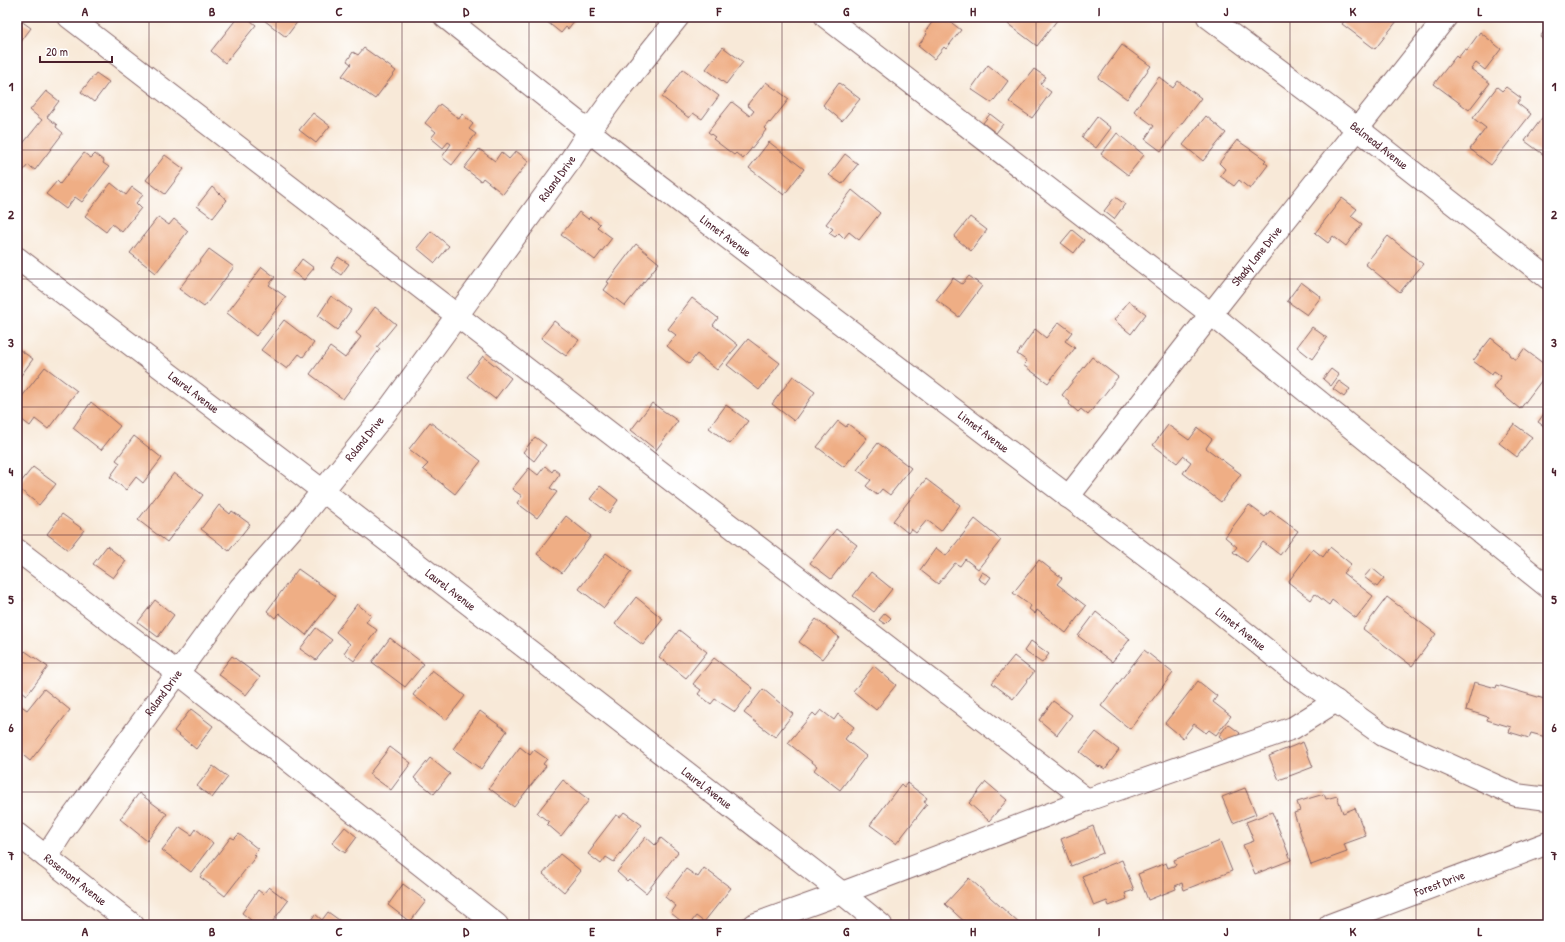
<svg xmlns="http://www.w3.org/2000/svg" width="1565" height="942" font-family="'Patrick Hand',sans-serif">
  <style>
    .building { fill: #efae85 }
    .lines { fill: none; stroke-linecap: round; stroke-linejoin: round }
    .minor-casing { stroke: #876668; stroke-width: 24 }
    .minor { stroke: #fff; stroke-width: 22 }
    .grid { fill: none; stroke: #4a1f2b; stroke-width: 1; stroke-opacity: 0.55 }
    .labels { text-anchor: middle; stroke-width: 3; stroke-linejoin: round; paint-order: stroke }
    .street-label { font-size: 12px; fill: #4a1f2b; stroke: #fff }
    .neatline { fill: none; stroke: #4a1f2b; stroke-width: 1.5 }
    .grid-label { font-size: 13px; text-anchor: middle; font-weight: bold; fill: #4a1f2b }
  </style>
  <rect width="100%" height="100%" fill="#fff"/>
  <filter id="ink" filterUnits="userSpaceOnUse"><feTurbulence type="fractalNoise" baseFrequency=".025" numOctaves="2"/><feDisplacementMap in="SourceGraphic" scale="8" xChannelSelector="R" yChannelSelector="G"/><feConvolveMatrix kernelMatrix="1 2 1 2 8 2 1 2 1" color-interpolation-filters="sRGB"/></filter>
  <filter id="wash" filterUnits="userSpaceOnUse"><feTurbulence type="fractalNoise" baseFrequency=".012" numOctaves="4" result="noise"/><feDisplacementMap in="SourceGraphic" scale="16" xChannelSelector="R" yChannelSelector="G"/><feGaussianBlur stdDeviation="0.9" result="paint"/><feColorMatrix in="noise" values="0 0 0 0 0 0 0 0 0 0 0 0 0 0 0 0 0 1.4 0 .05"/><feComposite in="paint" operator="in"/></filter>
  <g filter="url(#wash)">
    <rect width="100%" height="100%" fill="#f8e9d8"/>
    <g id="blocks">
      <g class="building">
        <polygon points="238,17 246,17 256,25 225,63 211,51"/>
        <polygon points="260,17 301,17 286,37"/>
        <polygon points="541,17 577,17 568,29 566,27 561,33"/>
        <polygon points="936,17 944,17 961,30 946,49 944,47 934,59 918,46 927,34 925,32"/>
        <polygon points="1013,17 1055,17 1058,19 1037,46 1008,24"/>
        <polygon points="1347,17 1392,17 1397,21 1375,49 1342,24"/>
        <polygon points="17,18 31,28 17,47"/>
        <polygon points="1548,26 1548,44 1540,37"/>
        <polygon points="1480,32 1501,49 1485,70 1476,63 1471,69 1490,83 1469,110 1434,84 1456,56 1458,58 1465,49 1467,50"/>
        <polygon points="1122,45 1151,66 1127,99 1098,78"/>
        <polygon points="723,47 743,62 726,84 706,69"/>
        <polygon points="364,48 396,71 375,99 342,76 351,64 347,61 353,52 358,55"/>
        <polygon points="988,65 1008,81 992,103 971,89"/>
        <polygon points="683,69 719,96 702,119 693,113 689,118 662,97"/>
        <polygon points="1034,69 1046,77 1040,84 1051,92 1032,118 1009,102"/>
        <polygon points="96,73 109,82 94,102 81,92"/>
        <polygon points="1159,77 1173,88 1178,81 1201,98 1161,151 1145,139 1154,126 1134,111"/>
        <polygon points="766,82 789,99 770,123 769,122 764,128 766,130 743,159 736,153 734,155 713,139 715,137 708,132 732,102 750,116 754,111 747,105"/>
        <polygon points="839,83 860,99 842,121 823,105"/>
        <polygon points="1497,87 1502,91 1506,87 1521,98 1517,103 1531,114 1491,165 1470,149 1486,128 1473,118"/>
        <polygon points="46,91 59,101 47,117 57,125 56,127 63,133 35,170 28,165 22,172 17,168 17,151 42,120 30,110"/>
        <polygon points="440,104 459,119 462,114 473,124 469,129 476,134 452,165 442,157 451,144 448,142 443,148 431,138 436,132 425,123"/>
        <polygon points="1548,110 1548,158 1525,141"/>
        <polygon points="313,113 330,126 316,143 299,130"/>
        <polygon points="990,114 1003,124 996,133 983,123"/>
        <polygon points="1206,116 1226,133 1203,161 1183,145"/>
        <polygon points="1097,117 1111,128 1096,148 1082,137"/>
        <polygon points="1117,133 1144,155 1128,175 1101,154"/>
        <polygon points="1237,140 1266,160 1264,162 1268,165 1250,189 1239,180 1234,186 1220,176 1225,169 1219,163"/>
        <polygon points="769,142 804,169 784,195 749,168"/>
        <polygon points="479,149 495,161 501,152 509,159 516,151 529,161 503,194 483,178 481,181 464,168"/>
        <polygon points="84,153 91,158 95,154 104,161 103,163 109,167 82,202 75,197 66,209 46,194 57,181 60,184"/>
        <polygon points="845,154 858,164 842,184 829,175"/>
        <polygon points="165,155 184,169 165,194 146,180"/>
        <polygon points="111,183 126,195 132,187 143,195 136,203 141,208 122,232 112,224 106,232 85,216"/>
        <polygon points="212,187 227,200 213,218 197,206"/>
        <polygon points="852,190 880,213 859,240 849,232 844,238 839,233 835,237 829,233 833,229 826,224"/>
        <polygon points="1115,197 1125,204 1114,219 1104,211"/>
        <polygon points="1342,198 1357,209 1351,216 1362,224 1346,246 1333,236 1328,243 1315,233"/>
        <polygon points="579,212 588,219 590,217 600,224 597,227 612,238 595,260 561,235"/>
        <polygon points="158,217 169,225 174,219 188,231 156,273 130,253"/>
        <polygon points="970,217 987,230 971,251 954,237"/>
        <polygon points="1072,230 1084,240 1074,253 1061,243"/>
        <polygon points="431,231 449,246 435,263 417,248"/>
        <polygon points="1388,236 1423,264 1400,292 1365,264"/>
        <polygon points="636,244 659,263 625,306 604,290 609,283 607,282"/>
        <polygon points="209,249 234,267 204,307 179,289"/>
        <polygon points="338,257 349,264 341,275 331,268"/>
        <polygon points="302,259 314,268 304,280 293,272"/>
        <polygon points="262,267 275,277 269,285 286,297 256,336 227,313"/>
        <polygon points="969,276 982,286 959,317 936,300 953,278 962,284"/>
        <polygon points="1301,282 1321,297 1307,315 1287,301"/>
        <polygon points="331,296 351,310 337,330 318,316"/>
        <polygon points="692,298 718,318 713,325 738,345 717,370 697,354 689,364 667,346 676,335 668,329"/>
        <polygon points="1129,301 1146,314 1131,334 1114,320"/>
        <polygon points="375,307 396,324 377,347 380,349 343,399 310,374 330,347 345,358 361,337 356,333"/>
        <polygon points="284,320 314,343 303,357 299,354 287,369 261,350"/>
        <polygon points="554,321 579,340 566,356 541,338"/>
        <polygon points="1059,322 1072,332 1065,341 1075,348 1048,383 1023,365 1027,361 1017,354 1035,329 1046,338"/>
        <polygon points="1312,327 1327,338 1312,359 1297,347"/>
        <polygon points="1491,338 1510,353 1509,355 1516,360 1524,349 1548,367 1548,372 1520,409 1493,387 1501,376 1494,371 1492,375 1473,361"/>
        <polygon points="748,339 780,363 759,390 727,365"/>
        <polygon points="17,348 33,359 17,381"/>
        <polygon points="483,356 511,378 495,399 467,377"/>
        <polygon points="1092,357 1118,377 1088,415 1081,409 1078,412 1069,404 1070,402 1062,395"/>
        <polygon points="45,367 77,391 48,429 35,419 30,426 17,416 17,412 20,408 17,405 17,403"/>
        <polygon points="1331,369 1339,375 1331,386 1323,379"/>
        <polygon points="793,376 815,392 794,421 772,404"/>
        <polygon points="1339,381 1350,389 1344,397 1333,389"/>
        <polygon points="91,402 120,426 101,450 73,428"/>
        <polygon points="652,403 678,421 656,450 631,430"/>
        <polygon points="726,405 748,421 730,444 709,428"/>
        <polygon points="1548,408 1548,429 1538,422"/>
        <polygon points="838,421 846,427 848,424 867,438 844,467 817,447"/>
        <polygon points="430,422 481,461 455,494 423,469 428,464 409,449"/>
        <polygon points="1514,424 1532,437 1517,457 1499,443"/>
        <polygon points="1168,425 1189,440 1198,428 1212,439 1206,448 1241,474 1221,502 1183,473 1191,462 1183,456 1177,463 1153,445"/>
        <polygon points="134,436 162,458 143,483 136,477 126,490 110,477 120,463 116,460"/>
        <polygon points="535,437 546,445 534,461 523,452"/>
        <polygon points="878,443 911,468 890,495 882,489 877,495 866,486 871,480 857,470"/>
        <polygon points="545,466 552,472 554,469 560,474 550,488 557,492 537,518 517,503 522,496 512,489 529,468 538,475"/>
        <polygon points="33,467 56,484 39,505 17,487"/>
        <polygon points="174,473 203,495 167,542 138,520"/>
        <polygon points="926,479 960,505 941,531 927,520 916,533 911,529 908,533 893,521"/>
        <polygon points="600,486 618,500 609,513 590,499"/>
        <polygon points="219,505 230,514 232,511 250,524 229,551 201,529"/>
        <polygon points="1249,505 1265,517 1270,511 1298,531 1280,555 1263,542 1247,562 1233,552 1237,547 1225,537"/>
        <polygon points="62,514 84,530 68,550 47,534"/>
        <polygon points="566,516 591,536 562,573 537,554"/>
        <polygon points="975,519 1001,540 978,569 965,559 960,566 955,563 938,584 920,570 936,548 946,556"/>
        <polygon points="836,529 857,545 831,579 810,563"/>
        <polygon points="107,546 126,561 113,578 93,564"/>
        <polygon points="1330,547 1351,564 1343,573 1373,596 1356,618 1332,600 1329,605 1315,594 1311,600 1288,582 1313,549 1323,557"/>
        <polygon points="606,553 631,572 604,608 579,589"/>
        <polygon points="1039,560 1062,578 1057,584 1086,606 1066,633 1037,610 1035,614 1029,609 1031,606 1013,593"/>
        <polygon points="1372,568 1384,578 1377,587 1364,577"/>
        <polygon points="298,569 336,596 306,635 279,613 275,618 267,611"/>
        <polygon points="871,572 892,589 874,612 853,596"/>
        <polygon points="982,572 991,577 986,584 978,579"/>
        <polygon points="636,597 663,619 643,645 615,624"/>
        <polygon points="1387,597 1436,634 1412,666 1363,629"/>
        <polygon points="17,600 21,604 17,609"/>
        <polygon points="155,600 174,615 158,637 138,622"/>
        <polygon points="357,604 371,615 366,622 377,630 354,661 344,653 350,644 336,632"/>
        <polygon points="1096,612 1130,639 1112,662 1078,636"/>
        <polygon points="885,613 891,618 885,624 879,620"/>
        <polygon points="816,619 839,637 822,659 799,642"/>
        <polygon points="316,628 332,640 316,660 300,649"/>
        <polygon points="679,630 707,652 686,678 659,657"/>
        <polygon points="390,638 424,664 405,687 372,662"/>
        <polygon points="1031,641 1049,654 1042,663 1024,651"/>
        <polygon points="1144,650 1173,673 1130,729 1101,706"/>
        <polygon points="25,651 48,667 27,695 17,687 17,662"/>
        <polygon points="232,656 260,677 246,695 218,674"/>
        <polygon points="1014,656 1034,672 1013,699 992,683"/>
        <polygon points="714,658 753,688 735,712 715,699 711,704 698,694 701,690 693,684"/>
        <polygon points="874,666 896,685 876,710 853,691"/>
        <polygon points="432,670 465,696 446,720 413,695"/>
        <polygon points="1198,681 1217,696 1213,702 1231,716 1216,735 1209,730 1206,733 1194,724 1183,738 1165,723"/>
        <polygon points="1474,682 1496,688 1497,685 1548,700 1548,731 1546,737 1531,733 1529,738 1509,732 1511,727 1487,720 1488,717 1466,710"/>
        <polygon points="44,689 70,710 30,761 17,750 17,728 19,725 17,723 17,709 20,705 27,710"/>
        <polygon points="763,689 793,714 775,737 744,713"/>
        <polygon points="1053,701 1072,715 1057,735 1039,720"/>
        <polygon points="191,709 213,726 196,749 174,731"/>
        <polygon points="821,710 834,720 838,714 854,727 845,739 866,756 840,790 814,770 817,766 788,743 813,713 816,716"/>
        <polygon points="480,711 507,731 481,769 453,749"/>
        <polygon points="1228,724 1240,733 1230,745 1219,736"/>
        <polygon points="1096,732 1119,750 1105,769 1100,766 1099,767 1080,752"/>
        <polygon points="1303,742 1313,767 1279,780 1269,756"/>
        <polygon points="390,747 411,763 391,790 369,774"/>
        <polygon points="520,747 530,755 534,750 547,759 543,764 546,766 514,807 489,788"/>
        <polygon points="430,758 450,774 434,794 414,778"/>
        <polygon points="213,766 228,777 212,798 197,786"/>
        <polygon points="563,780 589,800 561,836 547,824 549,822 537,813"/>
        <polygon points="986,782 1007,800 989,821 969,803"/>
        <polygon points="907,783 927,798 924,802 927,804 896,844 870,825 901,784 904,787"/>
        <polygon points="1245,788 1256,814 1233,823 1222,797"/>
        <polygon points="139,793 167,814 147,841 120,819"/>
        <polygon points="1324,794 1326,799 1337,796 1343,813 1355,808 1366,836 1344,844 1347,852 1311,865 1294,813 1300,811 1297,802"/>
        <polygon points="624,812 642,825 614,862 606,857 601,864 588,854 594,846 593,845 616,815 620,817"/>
        <polygon points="1272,812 1291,860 1255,874 1243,845 1254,841 1246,822"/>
        <polygon points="1093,826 1103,853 1071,866 1061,839"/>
        <polygon points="180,827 192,835 196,829 213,843 191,872 162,850"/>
        <polygon points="345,827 357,837 345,853 332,843"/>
        <polygon points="239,834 258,849 254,854 256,856 225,896 200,877 231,837 234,839"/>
        <polygon points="646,837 655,845 661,838 678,852 646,893 629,879 627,881 617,872"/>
        <polygon points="1220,841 1232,871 1184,890 1182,883 1175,886 1176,889 1148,900 1138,874 1166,863 1168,868 1176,865 1174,860"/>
        <polygon points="560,854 581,871 564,892 543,874"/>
        <polygon points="1122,860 1134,890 1125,893 1127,899 1109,906 1107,901 1094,906 1082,876"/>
        <polygon points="704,868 731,888 704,922 696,916 689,925 686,925 671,913 676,906 665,897 686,869 698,877"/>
        <polygon points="969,878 1021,925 973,925 968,921 966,923 945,904"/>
        <polygon points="403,884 426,901 410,922 388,905"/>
        <polygon points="269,887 288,901 270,925 252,925 249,922 251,920 242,913 258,890 263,894"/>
        <polygon points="328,912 346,925 308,925 315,914 322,920"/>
      </g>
    </g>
  </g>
  <g filter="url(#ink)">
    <use href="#blocks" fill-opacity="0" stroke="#876668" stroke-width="1"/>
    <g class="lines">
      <g class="minor-casing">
        <g id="minor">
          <polyline points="69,17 1087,800"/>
          <path id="s1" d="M 445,17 L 628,162 L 1202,598 L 1289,668 L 1383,735 L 1516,795 L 1548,799"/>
          <polyline points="826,17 1211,314 1548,587"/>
          <path id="s2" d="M 1208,17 L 1358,129 L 1548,278"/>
          <path id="s3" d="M 17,258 L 323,491 L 842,893 L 881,925"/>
          <path id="s4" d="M 1068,497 L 1211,314 L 1446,17"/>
          <polyline points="17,550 178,673 497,925"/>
          <path id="s5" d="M 17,834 L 133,925"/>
          <path id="s6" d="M 46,857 L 66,826 L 240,588 L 292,529 L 391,406 L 570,161 L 590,130 L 614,97 L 678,17"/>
          <polyline points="753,925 842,893 1087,800 1293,728 1336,701"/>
          <path id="s7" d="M 1330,925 L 1548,843"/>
        </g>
      </g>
      <use href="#minor" class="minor"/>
    </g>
  </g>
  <path class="grid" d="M 149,17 L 149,925M 276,17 L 276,925M 402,17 L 402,925M 529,17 L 529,925M 656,17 L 656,925M 782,17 L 782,925M 909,17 L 909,925M 1036,17 L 1036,925M 1163,17 L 1163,925M 1290,17 L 1290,925M 1416,17 L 1416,925M 17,150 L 1548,150M 17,279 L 1548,279M 17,407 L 1548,407M 17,535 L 1548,535M 17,663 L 1548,663M 17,792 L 1548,792"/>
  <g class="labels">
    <g class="street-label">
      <text dy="4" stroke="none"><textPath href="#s2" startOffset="214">Belmead Avenue</textPath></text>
      <text dy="4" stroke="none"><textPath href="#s6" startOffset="850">Roland Drive</textPath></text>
      <text dy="4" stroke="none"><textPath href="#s1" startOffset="356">Linnet Avenue</textPath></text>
      <text dy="4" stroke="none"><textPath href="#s4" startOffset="306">Shady Lane Drive</textPath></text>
      <text dy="4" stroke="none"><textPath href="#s3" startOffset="222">Laurel Avenue</textPath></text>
      <text dy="4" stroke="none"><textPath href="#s1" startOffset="680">Linnet Avenue</textPath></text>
      <text dy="4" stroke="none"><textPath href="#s6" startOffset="526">Roland Drive</textPath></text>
      <text dy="4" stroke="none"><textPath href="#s3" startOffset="546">Laurel Avenue</textPath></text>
      <text dy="4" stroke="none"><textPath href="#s1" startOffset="1004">Linnet Avenue</textPath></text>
      <text dy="4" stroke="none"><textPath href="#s6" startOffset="202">Roland Drive</textPath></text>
      <text dy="4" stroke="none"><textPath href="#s3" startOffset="870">Laurel Avenue</textPath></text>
      <text dy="4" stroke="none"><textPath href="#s5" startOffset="74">Rosemont Avenue</textPath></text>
      <text dy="4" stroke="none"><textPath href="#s7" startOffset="117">Forest Drive</textPath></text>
    </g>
  </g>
  <rect width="1565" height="942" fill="none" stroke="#fff" stroke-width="44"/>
  <path d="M40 56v6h72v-6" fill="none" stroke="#4a1f2b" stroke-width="2"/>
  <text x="46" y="56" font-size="12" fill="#4a1f2b" stroke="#ffffff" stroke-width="3" paint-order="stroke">20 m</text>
  <rect x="22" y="22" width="1521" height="898" class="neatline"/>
  <g class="grid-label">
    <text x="85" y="16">A</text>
    <text x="212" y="16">B</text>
    <text x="339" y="16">C</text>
    <text x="466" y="16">D</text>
    <text x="592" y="16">E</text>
    <text x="719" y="16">F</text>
    <text x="846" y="16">G</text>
    <text x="973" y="16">H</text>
    <text x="1099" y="16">I</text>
    <text x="1226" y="16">J</text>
    <text x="1353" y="16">K</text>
    <text x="1480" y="16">L</text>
    <text x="11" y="91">1</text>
    <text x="1554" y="91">1</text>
    <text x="11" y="219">2</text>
    <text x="1554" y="219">2</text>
    <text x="11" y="347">3</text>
    <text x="1554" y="347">3</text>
    <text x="11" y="476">4</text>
    <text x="1554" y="476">4</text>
    <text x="11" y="604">5</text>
    <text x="1554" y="604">5</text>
    <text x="11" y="732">6</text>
    <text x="1554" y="732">6</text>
    <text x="11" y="860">7</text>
    <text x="1554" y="860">7</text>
    <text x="85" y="936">A</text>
    <text x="212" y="936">B</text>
    <text x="339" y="936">C</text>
    <text x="466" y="936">D</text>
    <text x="592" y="936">E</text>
    <text x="719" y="936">F</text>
    <text x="846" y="936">G</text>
    <text x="973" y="936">H</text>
    <text x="1099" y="936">I</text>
    <text x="1226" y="936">J</text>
    <text x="1353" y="936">K</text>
    <text x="1480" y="936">L</text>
  </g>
</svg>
